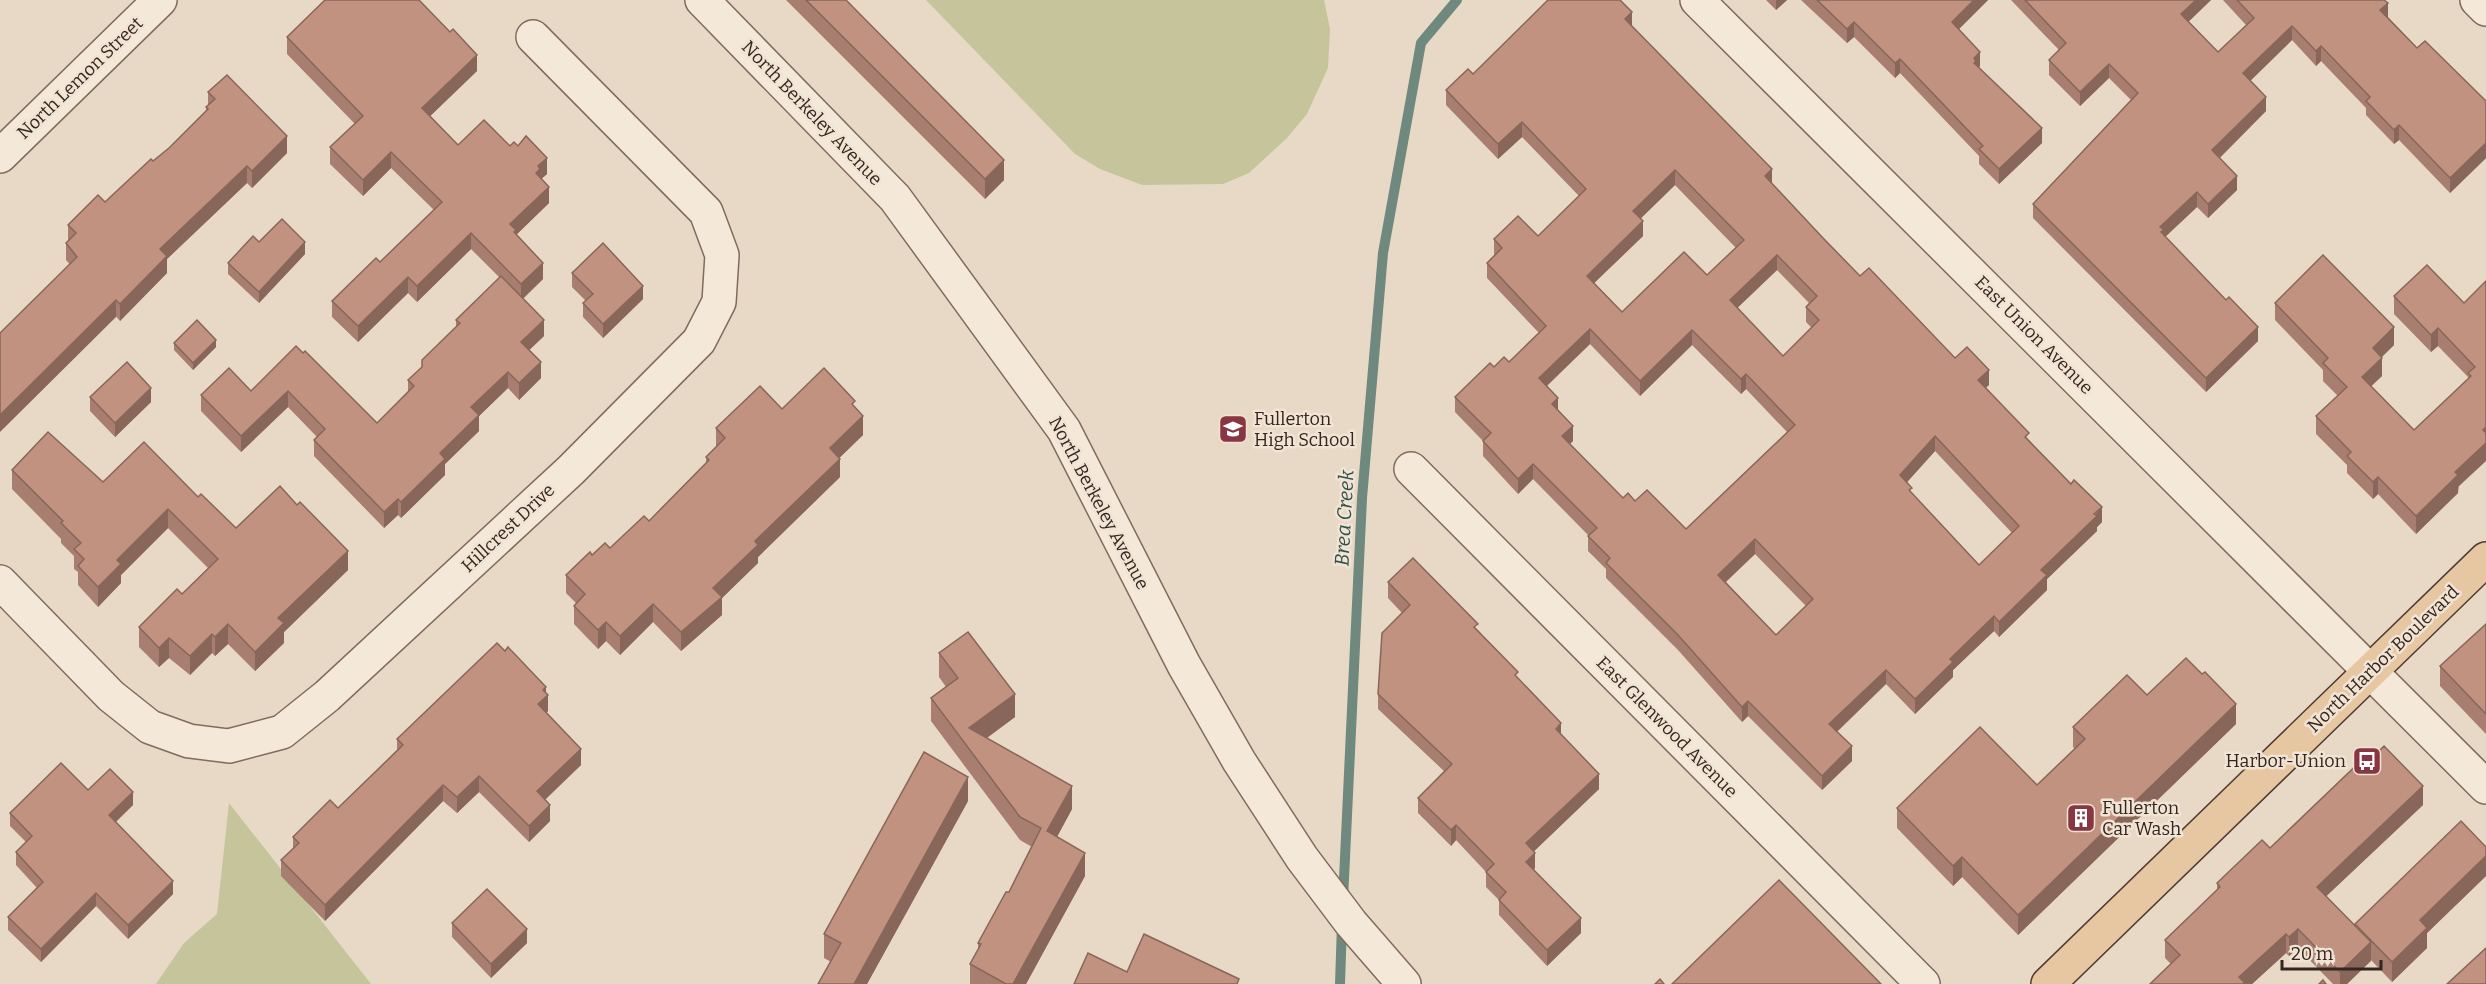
<svg xmlns="http://www.w3.org/2000/svg" width="2486" height="984" font-family="Bitter,serif">
  <style>
    .green { fill: #c5c49b }
    .lines { fill: none; stroke-linecap: round; stroke-linejoin: round }
    .stream { stroke: #6f897f; stroke-width: 10 }
    .minor-casing { stroke: #816b5e; stroke-width: 36 }
    .tertiary-casing { stroke: #816b5e; stroke-width: 36 }
    .primary-casing { stroke: #503b32; stroke-width: 36 }
    .minor { stroke: #f4e8d8; stroke-width: 33 }
    .tertiary { stroke: #f4e8d8; stroke-width: 33 }
    .primary { stroke: #e7c7a2; stroke-width: 33 }
    .wall { fill: #a77e6f; fill-rule: evenodd }
    .shaded-wall { fill: #88665a }
    .building { fill: #c29281; stroke: #88665a; stroke-width: 1.5; fill-rule: evenodd }
    .labels { text-anchor: middle; stroke-width: 5; stroke-linejoin: round; paint-order: stroke }
    .street-label { font-size: 18px; fill: #332620; stroke: #f1e4d4 }
    .poi-label { font-size: 18px; fill: #332620; stroke: #f1e4d4; text-anchor: start }
    .water-label { font-size: 20px; font-style: italic; fill: #31514a; stroke: #f1e4d4 }
  </style>
  <rect width="100%" height="100%" fill="#e8d9c6"/>
  <g class="green">
    <polygon points="926,0 1324,0 1330,29 1328,68 1307,114 1287,138 1249,173 1223,184 1142,185 1100,169 1075,154"/>
    <polygon points="229,803 371,984 156,984 184,943 217,914"/>
  </g>
  <g class="lines">
    <g class="stream">
      <polyline points="1343,900 1362,498 1383,253 1421,43 1457,0"/>
      <polyline points="1340,984 1342,924"/>
    </g>
    <g class="minor-casing">
      <g id="minor">
        <polyline points="1697,0 2486,787"/>
        <polyline points="2477,0 2486,9"/>
        <polyline points="1411,469 1923,984"/>
        <polyline points="0,582 111,696 150,727 189,741 229,746 282,732 327,696 571,470 699,341 719,302 722,255 706,212 533,37"/>
      </g>
    </g>
    <g class="tertiary-casing">
      <g id="tertiary">
        <polyline points="702,0 895,198 1064,430 1184,665 1239,761 1302,858 1351,923 1404,984"/>
        <polyline points="0,156 160,0"/>
      </g>
    </g>
    <g class="primary-casing">
      <polyline id="primary" points="2048,984 2486,559"/>
    </g>
    <use href="#minor" class="minor"/>
    <use href="#tertiary" class="tertiary"/>
    <use href="#primary" class="primary"/>
  </g>
  <g class="wall">
    <polygon points="786,0 846,0 1004,180 985,199"/>
    <polygon points="1766,0 1787,0 1776,10"/>
    <polygon points="1801,0 1988,0 1959,29 1980,66 1979,67 2042,143 1999,184 1979,164 1979,156 1900,73 1895,78 1854,37 1847,43"/>
    <polygon points="2011,0 2211,0 2188,22 2218,52 2246,25 2223,0 2384,0 2388,17 2417,48 2486,101 2486,158 2450,193 2399,140 2394,144 2366,115 2366,108 2321,61 2316,66 2292,40 2250,81 2266,111 2220,158 2237,190 2208,218 2197,207 2165,237 2258,341 2206,392 2033,218 2033,204 2131,100 2109,78 2080,106 2049,75 2049,60 2059,50"/>
    <path d="M 1632,26 L 1772,184 L 1860,276 L 1955,358 L 1989,385 L 1986,387 L 2029,440 L 2102,522 L 2097,527 L 2097,531 L 2047,579 L 2047,590 L 1999,637 L 1994,631 L 1953,670 L 1953,677 L 1915,714 L 1886,684 L 1837,732 L 1852,761 L 1822,790 L 1748,716 L 1742,722 L 1678,650 L 1606,578 L 1606,569 L 1588,551 L 1588,536 L 1589,536 L 1533,479 L 1518,494 L 1483,456 L 1483,441 L 1455,412 L 1455,397 L 1494,367 L 1509,362 L 1539,333 L 1487,278 L 1487,263 L 1495,255 L 1494,254 L 1494,239 L 1538,236 L 1579,196 L 1522,137 L 1498,159 L 1446,105 L 1446,90 L 1473,74 ZM 1675,185 L 1736,248 L 1707,275 L 1622,312 L 1594,283 L 1643,236 L 1641,218 ZM 1777,270 L 1809,303 L 1806,307 L 1806,322 L 1812,328 L 1783,356 L 1737,308 ZM 1590,344 L 1640,396 L 1692,345 L 1741,394 L 1746,389 L 1787,432 L 1686,529 L 1635,501 L 1623,498 L 1570,444 L 1573,441 L 1547,386 ZM 1935,451 L 2012,533 L 1979,565 L 1912,494 L 1907,482 ZM 1755,554 L 1806,606 L 1776,635 L 1726,582 Z"/>
    <polygon points="287,37 477,71 430,116 458,145 510,146 547,174 541,179 549,203 516,235 543,279 523,299 544,336 529,350 541,378 519,400 508,388 479,416 479,431 445,464 445,475 401,518 398,515 384,528 314,456 314,440 317,437 288,407 241,452 201,411 201,395 251,391 296,346 377,423 408,391 408,380 422,367 456,327 456,320 500,278 471,249 417,302 408,293 358,342 332,317 332,301 380,262 434,210 391,168 363,196 330,164 330,147 355,124 287,54"/>
    <polygon points="208,92 287,153 252,188 247,183 167,259 167,273 120,321 66,260 66,243 68,241 68,225 105,202 169,148 206,111 206,107 208,105"/>
    <polygon points="259,242 305,254 259,303 228,274 228,263"/>
    <polygon points="572,273 643,299 603,338 583,317 583,303 586,301 572,287"/>
    <polygon points="2486,281 2458,493 2416,534 2378,494 2373,499 2347,473 2347,465 2316,434 2316,416 2338,396 2323,381 2323,370 2275,320 2275,303 2394,345 2381,357 2382,376 2371,386 2414,430 2468,379 2468,377 2438,346 2431,352 2394,314 2394,296 2464,303"/>
    <polygon points="174,343 216,347 193,370 174,350"/>
    <polygon points="90,397 151,402 115,437 90,411"/>
    <polygon points="855,408 863,435 839,458 840,477 758,557 758,563 722,598 722,615 681,651 653,622 620,655 606,641 598,649 574,624 574,606 576,603 566,593 566,575 592,555 610,548 649,521 706,464 706,457 716,447 716,428 782,409"/>
    <polygon points="12,470 103,482 198,497 236,528 348,570 284,632 284,643 255,671 228,644 215,656 212,653 190,675 169,658 159,667 139,647 139,627 182,594 208,568 168,528 121,575 121,583 98,607 78,585 78,572 74,569 74,556 61,543 61,539 12,489"/>
    <polygon points="1388,582 1478,630 1518,678 1561,734 1599,789 1534,851 1535,868 1534,870 1581,933 1547,966 1499,915 1499,900 1486,887 1486,872 1456,840 1451,846 1418,813 1418,798 1444,771 1378,709 1378,694 1402,613 1388,598"/>
    <polygon points="2486,624 2486,734 2440,686 2440,666"/>
    <polygon points="939,653 1015,717 987,738 1072,809 1057,837 1085,876 1026,984 970,984 970,964 978,950 978,943 1009,892 1032,847 1020,840 931,721 931,698 946,687 939,677"/>
    <polygon points="546,694 548,711 546,713 581,765 545,800 550,821 529,842 479,792 457,813 443,801 325,921 281,876 281,860 293,849 293,837 338,808 397,750 397,739"/>
    <polygon points="2147,695 2236,724 2018,935 1962,877 1953,886 1897,828 1897,808 2037,785 2075,749 2073,747 2073,727"/>
    <polygon points="88,790 133,805 116,822 173,894 128,939 96,906 41,962 8,930 8,917 37,888 16,865 16,852 26,842 10,826 10,813"/>
    <polygon points="968,801 867,984 818,984 831,962 824,958 824,934"/>
    <polygon points="2423,805 2326,896 2355,926 2355,924 2486,847 2486,876 2427,933 2427,948 2392,982 2371,960 2347,984 2333,984 2298,948 2289,956 2286,953 2252,984 2150,984 2171,964 2165,958 2165,940 2217,890 2217,883 2270,848"/>
    <polygon points="452,923 527,943 491,978 452,937"/>
  </g>
  <g class="shaded-wall">
    <polygon points="1776,0 1787,0 1776,10"/>
    <polygon points="1974,0 1988,0 1952,36 1952,22"/>
    <polygon points="2196,0 2211,0 2181,29 2181,14"/>
    <polygon points="2388,3 2388,18 2380,10"/>
    <polygon points="1632,12 1632,27 1625,19"/>
    <polygon points="1854,22 1854,37 1847,43 1847,29"/>
    <polygon points="2292,26 2292,40 2243,88 2243,73"/>
    <polygon points="2321,46 2321,61 2316,66 2316,51"/>
    <polygon points="1980,52 1980,66 1976,70 1974,58"/>
    <polygon points="477,55 477,71 422,124 422,108"/>
    <polygon points="1900,59 1900,73 1895,78 1895,63"/>
    <polygon points="2109,64 2109,78 2080,106 2080,92"/>
    <polygon points="2266,97 2266,111 2212,165 2212,150"/>
    <polygon points="1522,122 1522,137 1498,159 1498,144"/>
    <polygon points="2399,125 2399,140 2394,144 2394,130"/>
    <polygon points="2042,128 2042,143 1999,184 1999,169"/>
    <polygon points="287,136 287,153 252,188 252,171"/>
    <polygon points="2486,143 2486,158 2450,193 2450,178"/>
    <polygon points="391,152 391,168 363,196 363,180"/>
    <polygon points="547,158 547,174 540,180 536,173 538,166"/>
    <polygon points="1004,160 1004,180 985,199 985,179"/>
    <polygon points="247,166 247,183 167,259 167,273 120,321 120,304 160,249"/>
    <polygon points="1772,169 1772,184 1765,176"/>
    <polygon points="1675,170 1675,185 1633,226 1633,211"/>
    <polygon points="2237,176 2237,190 2208,218 2208,204"/>
    <polygon points="549,187 549,203 516,235 510,224"/>
    <polygon points="2197,192 2197,207 2164,238 2160,227"/>
    <polygon points="1643,221 1643,236 1587,290 1587,276"/>
    <polygon points="471,233 471,249 417,302 417,286"/>
    <polygon points="305,242 305,254 259,303 259,292"/>
    <polygon points="1777,255 1777,270 1730,315 1730,300"/>
    <polygon points="543,263 543,279 521,300 521,284"/>
    <polygon points="408,277 408,293 358,342 358,326"/>
    <polygon points="643,286 643,299 603,338 603,324"/>
    <polygon points="116,300 116,317 0,432 0,415"/>
    <polygon points="544,320 544,336 521,358 521,342"/>
    <polygon points="2258,327 2258,341 2206,392 2206,378"/>
    <polygon points="2394,327 2394,345 2373,366 2373,348"/>
    <polygon points="2438,328 2438,346 2431,352 2431,335"/>
    <polygon points="1590,329 1590,344 1539,393 1539,378"/>
    <polygon points="1692,330 1692,345 1640,396 1640,381"/>
    <polygon points="216,340 216,347 193,370 193,363"/>
    <polygon points="2382,358 2382,376 2362,395 2362,377"/>
    <polygon points="541,362 541,378 519,400 519,383"/>
    <polygon points="1989,370 1989,385 1978,395 1978,380"/>
    <polygon points="508,372 508,388 479,416 479,431 445,464 445,475 401,518 401,502 471,407"/>
    <polygon points="1746,374 1746,389 1741,394 1741,379"/>
    <polygon points="151,388 151,402 115,437 115,423"/>
    <polygon points="288,391 288,407 241,452 241,436"/>
    <polygon points="1558,398 1558,413 1552,404"/>
    <polygon points="863,416 863,435 830,467 830,448"/>
    <polygon points="1573,426 1573,441 1562,451 1562,436"/>
    <polygon points="2486,427 2486,461 2458,487 2458,493 2416,534 2416,516 2455,472 2483,430"/>
    <polygon points="1935,436 1935,451 1900,490 1900,475"/>
    <polygon points="840,459 840,477 758,557 758,563 722,598 722,615 681,651 681,632 713,588 755,541"/>
    <polygon points="1533,464 1533,479 1518,494 1518,479"/>
    <polygon points="2378,477 2378,494 2373,499 2373,482"/>
    <polygon points="398,499 398,515 384,528 384,512"/>
    <polygon points="2102,507 2102,522 2097,527 2097,531 2047,579 2047,590 1999,637 1999,622 2041,570"/>
    <polygon points="168,509 168,528 121,575 121,583 98,607 98,587 117,560"/>
    <polygon points="1755,539 1755,554 1718,589 1718,575"/>
    <polygon points="348,551 348,570 284,632 284,643 255,671 255,652 278,618"/>
    <polygon points="653,604 653,622 620,655 620,636"/>
    <polygon points="1994,616 1994,631 1953,670 1953,677 1915,714 1915,699 1950,659"/>
    <polygon points="606,622 606,641 598,649 598,630"/>
    <polygon points="228,624 228,644 215,656 215,637"/>
    <polygon points="212,634 212,653 190,675 190,656"/>
    <polygon points="169,638 169,658 159,667 159,648"/>
    <polygon points="1886,670 1886,684 1829,739 1829,724"/>
    <polygon points="546,687 546,697 548,695 548,711 538,720 538,704 543,690"/>
    <polygon points="1015,694 1015,717 970,750 969,728"/>
    <polygon points="1748,701 1748,716 1742,722 1742,707"/>
    <polygon points="2236,704 2236,724 2018,935 2018,915"/>
    <polygon points="1561,723 1561,739 1556,729"/>
    <polygon points="1852,746 1852,761 1822,790 1822,776"/>
    <polygon points="581,749 581,765 537,807 537,791"/>
    <polygon points="1599,774 1599,789 1526,859 1526,843"/>
    <polygon points="479,776 479,792 457,813 457,797"/>
    <polygon points="968,777 968,801 867,984 854,984"/>
    <polygon points="443,785 443,801 325,921 325,905"/>
    <polygon points="1072,786 1072,809 1047,855 1047,831"/>
    <polygon points="2423,786 2423,805 2317,905 2317,887"/>
    <polygon points="133,792 133,805 109,828 109,815"/>
    <polygon points="550,805 550,821 529,842 529,826"/>
    <polygon points="1456,825 1456,840 1451,846 1451,830"/>
    <polygon points="1085,853 1085,876 1026,984 1013,984"/>
    <polygon points="1535,853 1535,868 1526,877 1526,862"/>
    <polygon points="2486,856 2486,876 2427,933 2427,948 2392,982 2392,962 2420,920"/>
    <polygon points="1962,857 1962,877 1953,886 1953,866"/>
    <polygon points="173,881 173,894 128,939 128,925"/>
    <polygon points="96,893 96,906 41,962 41,949"/>
    <polygon points="1581,918 1581,933 1547,966 1547,950"/>
    <polygon points="527,929 527,943 491,978 491,964"/>
    <polygon points="2298,929 2298,948 2289,956 2289,937"/>
    <polygon points="2286,934 2286,953 2252,984 2239,984 2239,977"/>
    <polygon points="2371,942 2371,961 2347,984 2340,984 2340,972"/>
  </g>
  <g class="building">
    <polygon points="325,0 419,0 450,32 453,29 477,55 422,108 458,145 484,120 510,146 514,142 518,146 526,136 547,158 538,166 540,169 536,173 549,187 510,224 516,230 514,232 543,263 521,284 471,233 417,286 408,277 358,326 332,301 376,258 380,262 442,202 391,152 363,180 330,147 363,116 287,37"/>
    <polygon points="806,0 846,0 1004,160 985,179"/>
    <path d="M 1548,0 L 1620,0 L 1632,12 L 1625,19 L 1772,169 L 1765,176 L 1822,237 L 1860,276 L 1869,268 L 1955,358 L 1967,347 L 1989,370 L 1978,380 L 2029,433 L 2025,437 L 2071,484 L 2074,480 L 2102,507 L 2094,514 L 2097,516 L 2041,570 L 2047,575 L 1999,622 L 1994,616 L 1950,659 L 1953,662 L 1915,699 L 1886,670 L 1829,724 L 1852,746 L 1822,776 L 1748,701 L 1742,707 L 1678,635 L 1606,563 L 1610,558 L 1588,536 L 1597,528 L 1533,464 L 1518,479 L 1483,441 L 1491,433 L 1455,397 L 1490,363 L 1494,367 L 1504,357 L 1509,362 L 1546,326 L 1487,263 L 1502,248 L 1494,239 L 1518,216 L 1538,236 L 1586,189 L 1522,122 L 1498,144 L 1446,90 L 1468,69 L 1473,74 ZM 1675,170 L 1744,240 L 1707,275 L 1684,252 L 1622,312 L 1587,276 L 1643,221 L 1633,211 ZM 1777,255 L 1817,296 L 1806,307 L 1819,320 L 1783,356 L 1730,300 ZM 1590,329 L 1640,381 L 1692,330 L 1741,379 L 1746,374 L 1795,425 L 1686,529 L 1647,490 L 1635,501 L 1628,493 L 1623,498 L 1562,436 L 1573,426 L 1552,404 L 1558,398 L 1539,378 ZM 1935,436 L 2019,526 L 1979,565 L 1909,490 L 1912,488 L 1900,475 ZM 1755,539 L 1813,599 L 1776,635 L 1718,575 Z"/>
    <polygon points="1817,0 1974,0 1952,22 1980,52 1974,58 1976,61 1974,63 2042,128 1999,169 1979,149 1983,146 1900,59 1895,63 1854,22 1847,29"/>
    <polygon points="2025,0 2196,0 2181,14 2218,52 2254,18 2237,0 2384,0 2388,3 2380,10 2417,48 2425,41 2486,101 2486,143 2450,178 2399,125 2394,130 2366,101 2370,97 2321,46 2316,51 2292,26 2243,73 2266,97 2212,150 2237,176 2208,204 2197,192 2160,227 2164,230 2161,232 2226,300 2229,297 2258,327 2206,378 2033,204 2138,93 2109,64 2080,92 2049,60 2066,43"/>
    <polygon points="227,75 287,136 252,171 247,166 160,249 167,256 120,304 116,300 0,415 0,333 77,257 66,243 76,233 68,225 98,195 105,202 151,159 153,161 169,148 208,109 206,107 215,99 208,92"/>
    <polygon points="282,219 305,242 259,292 228,263 253,236 259,242"/>
    <polygon points="603,243 643,286 603,324 583,303 593,294 572,273"/>
    <polygon points="2323,255 2394,327 2373,348 2382,358 2362,377 2414,430 2471,376 2468,373 2475,367 2438,328 2431,335 2394,296 2427,265 2464,303 2486,281 2486,427 2483,430 2486,433 2486,443 2455,472 2458,475 2416,516 2378,477 2373,482 2347,456 2351,452 2316,416 2347,387 2323,363 2328,358 2275,303"/>
    <polygon points="501,276 544,320 521,342 541,362 519,383 508,372 471,407 479,415 440,453 445,459 401,502 398,499 384,512 314,440 325,429 288,391 241,436 201,395 229,368 251,391 296,346 303,353 305,351 377,423 414,386 408,380 422,367 422,360 460,323 456,320"/>
    <polygon points="197,320 216,340 193,363 174,343"/>
    <polygon points="127,362 151,388 115,423 90,397"/>
    <polygon points="824,368 855,401 852,404 863,416 830,448 840,459 755,541 758,545 713,588 722,597 681,632 653,604 620,636 606,622 598,630 574,606 585,594 566,575 590,552 592,555 605,543 610,548 644,516 649,521 709,460 706,457 725,438 716,428 760,386 782,409"/>
    <polygon points="48,432 103,482 144,442 198,497 201,494 236,528 280,486 297,505 300,502 348,551 278,618 284,623 255,652 228,624 215,637 212,634 190,656 169,638 159,648 139,627 177,589 182,594 218,559 168,509 117,560 121,564 98,587 78,566 84,559 74,549 81,543 61,523 63,521 12,470"/>
    <polygon points="1413,558 1478,624 1474,627 1518,672 1515,675 1561,723 1556,729 1599,774 1526,843 1535,853 1526,862 1581,918 1547,950 1499,900 1506,892 1486,872 1494,864 1456,825 1451,830 1418,798 1452,764 1378,694 1382,633 1410,605 1388,582"/>
    <polygon points="2486,624 2486,714 2440,666"/>
    <polygon points="968,632 1015,694 969,728 1072,786 1047,831 1085,853 1013,984 1006,984 970,964 981,944 978,943 1006,892 1009,892 1041,828 1020,817 931,698 958,678 939,653"/>
    <polygon points="497,643 505,651 508,647 546,687 543,690 548,695 538,704 581,749 537,791 550,805 529,826 479,776 457,797 443,785 325,905 281,860 299,843 293,837 330,800 338,808 403,745 397,739"/>
    <polygon points="2186,658 2202,674 2205,672 2236,704 2018,915 1962,857 1953,866 1897,808 1980,727 2037,785 2085,739 2073,727 2127,675 2147,695"/>
    <polygon points="2384,746 2423,786 2317,887 2371,942 2340,972 2298,929 2289,937 2286,934 2239,977 2245,983 2243,984 2150,984 2180,955 2165,940 2220,887 2217,883 2262,840 2270,848 2367,755 2373,757"/>
    <polygon points="924,752 968,777 854,984 818,984 841,943 824,934"/>
    <polygon points="61,763 88,790 110,769 133,792 109,815 173,881 128,925 96,893 41,949 8,917 43,882 16,852 32,836 10,813"/>
    <polygon points="2461,821 2486,847 2486,856 2420,920 2427,928 2392,962 2355,924"/>
    <polygon points="1779,880 1881,984 1672,984"/>
    <polygon points="487,889 527,929 491,964 452,923"/>
    <polygon points="1144,934 1239,979 1237,984 1074,984 1088,953 1127,972"/>
    <polygon points="2486,948 2486,984 2447,984"/>
    <polygon points="1660,979 1664,984 1655,984"/>
    <polygon points="2323,980 2326,984 2319,984"/>
  </g>
  <defs>
    <g id="school-square" transform="scale(1.5)"><rect x="-9" y="-9" width="18" height="18" rx="4" fill="#893643" stroke="#f1e4d4"/><path d="M0-5L7-2L0 1L-7-2ZM-4 1L0 2.5L4 1V4Q0 6-4 4Z" fill="#fff"/></g>
    <g id="bus-square" transform="scale(1.5)"><rect x="-9" y="-9" width="18" height="18" rx="4" fill="#893643" stroke="#f1e4d4"/><path d="M-5-6H5V4H4V6H2V4H-2V6H-4V4H-5ZM-3.5-4V0h7V-4ZM-3.5 1.2v1.5H-2V1.2ZM2 1.2v1.5H3.5V1.2Z" fill="#fff"/></g>
    <g id="building-square" transform="scale(1.5)"><rect x="-9" y="-9" width="18" height="18" rx="4" fill="#893643" stroke="#f1e4d4"/><path d="M-4-6H4V6H1V3H-1V6H-4ZM-2.5-4.3h1.7v1.8h-1.7ZM.8-4.3h1.7v1.8H.8ZM-2.5-1h1.7V.8h-1.7ZM.8-1h1.7V.8H.8Z" fill="#fff"/></g>
  </defs>
  <g fill-rule="evenodd">
    <use href="#school-square" x="1233" y="429"/>
    <use href="#bus-square" x="2367" y="761"/>
    <use href="#building-square" x="2081" y="818"/>
  </g>
  <g class="labels">
    <g class="street-label">
      <text transform="translate(80 78) rotate(-44)" y="6">North Lemon Street</text>
      <text transform="translate(812 113) rotate(46)" y="6">North Berkeley Avenue</text>
      <text transform="translate(2034 335) rotate(45)" y="6">East Union Avenue</text>
      <text transform="translate(1099 503) rotate(62)" y="6">North Berkeley Avenue</text>
      <text transform="translate(508 528) rotate(-43)" y="6">Hillcrest Drive</text>
      <text transform="translate(2383 659) rotate(-44)" y="6">North Harbor Boulevard</text>
      <text transform="translate(1667 727) rotate(45)" y="6">East Glenwood Avenue</text>
    </g>
    <g class="poi-label">
      <text x="1254" y="425">Fullerton<tspan x="1254" dy="21">High School</tspan></text>
      <text x="2346" y="767" text-anchor="end">Harbor-Union</text>
      <text x="2102" y="814">Fullerton<tspan x="2102" dy="21">Car Wash</tspan></text>
    </g>
    <g class="water-label">
      <text transform="translate(1344 518) rotate(-87)" y="7">Brea Creek</text>
    </g>
  </g>
  <path d="M2282 960v9h99v-9" fill="none" stroke="#332620" stroke-width="3"/>
  <text x="2291" y="960" font-size="18" fill="#332620" stroke="#f1e4d4" stroke-width="4.5" paint-order="stroke">20 m</text>
</svg>
